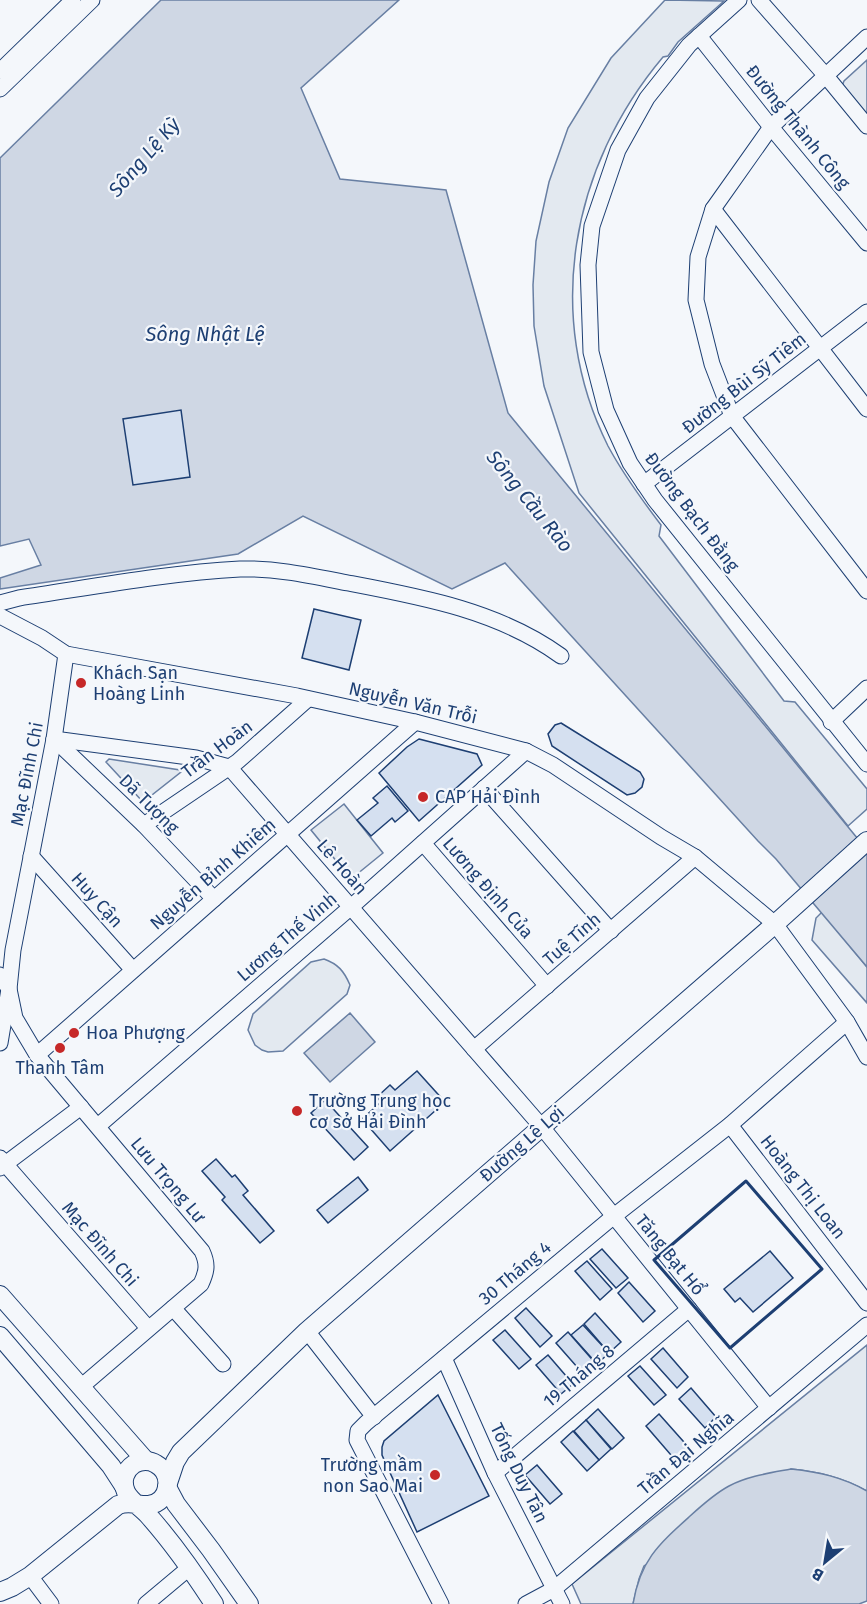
<svg xmlns="http://www.w3.org/2000/svg" width="867" height="1604" font-family="'Fira Sans',sans-serif">
  <style>
    .green { fill: #e3e9f0; stroke: #687fa3; stroke-width: 1.5 }
    .water { fill: #cfd7e4; stroke: #687fa3; stroke-width: 1.5 }
    .building { fill: #d5e0f0; stroke: #1d3f73; stroke-width: 1.5 }
    .lines { fill: none; stroke-linecap: round; stroke-linejoin: round }
    .minor-casing { stroke: #1d3f73; stroke-width: 17 }
    .major-casing { stroke: #1d3f73; stroke-width: 20 }
    .minor { stroke: #f4f7fb; stroke-width: 15 }
    .major { stroke: #f4f7fb; stroke-width: 18 }
    .wall { stroke: #1d3f73; stroke-width: 3 }
    .poi-dot { fill: #c62828; stroke: #f4f7fb; stroke-width: 2 }
    .labels { text-anchor: middle; stroke-width: 4.5; stroke-linejoin: round; paint-order: stroke }
    .street-label { font-size: 18px; fill: #1d3f73; stroke: #f4f7fb }
    .poi-label { font-size: 18px; fill: #1d3f73; stroke: #f4f7fb; text-anchor: start }
    .water-label { font-size: 20px; font-style: italic; fill: #1d3f73; stroke: #f4f7fb }
  </style>
  <rect width="100%" height="100%" fill="#f4f7fb"/>
  <g class="green">
    <path d="M 665,0 L 724,1 L 678,42 L 668,56 L 663,57 C 571,166 543,316 608,446 C 623,474 642,500 661,525 L 659,536 L 784,701 L 795,702 L 867,789 L 867,809 L 848,826 L 579,493 L 544,386 L 534,326 L 533,285 L 536,241 L 549,182 L 568,128 L 611,58 Z"/>
    <polygon points="867,60 867,117 842,86 844,81"/>
    <polygon points="109,759 180,770 181,772 143,802 106,762"/>
    <polygon points="344,804 383,853 351,879 311,830"/>
    <polygon points="822,912 867,967 867,1003 812,940 816,918"/>
    <path d="M 324,959 C 338,964 344,971 350,985 L 347,994 L 283,1051 L 268,1052 L 262,1050 L 255,1045 L 248,1030 L 253,1014 L 311,962 Z"/>
    <path d="M 867,1345 L 867,1491 C 842,1477 819,1472 791,1469 L 644,1566 L 639,1579 L 633,1604 L 581,1604 L 572,1584 Z"/>
  </g>
  <g class="water">
    <polygon points="161,0 399,0 301,88 340,179 446,190 508,413 867,850 867,967 776,859 758,841 505,563 452,589 303,516 238,554 0,589 0,578 41,565 29,539 0,546 0,158"/>
    <polygon points="350,1013 375,1042 330,1082 304,1053"/>
    <path d="M 791,1469 C 819,1472 842,1477 867,1491 L 867,1601 L 859,1604 L 633,1604 C 640,1561 658,1545 689,1517 C 701,1506 714,1494 729,1486 C 748,1476 770,1473 791,1469 Z"/>
  </g>
  <g class="building">
    <polygon points="181,410 190,477 133,485 123,419"/>
    <polygon points="314,609 361,620 349,670 302,658"/>
    <polygon points="561,723 640,772 644,779 642,787 635,793 627,795 552,746 548,734 555,725"/>
    <polygon points="419,739 477,754 482,765 419,821 379,773 407,747"/>
    <polygon points="387,786 408,811 395,822 392,818 371,836 357,820 378,803 373,798"/>
    <polygon points="417,1071 445,1102 390,1151 362,1119 381,1102 377,1097 390,1085 395,1090"/>
    <polygon points="325,1100 368,1147 354,1160 311,1113"/>
    <polygon points="216,1159 232,1177 235,1175 248,1191 243,1195 274,1231 260,1243 222,1200 225,1197 202,1171"/>
    <polygon points="358,1177 368,1190 328,1223 317,1210"/>
    <polygon points="602,1249 628,1278 616,1288 590,1259"/>
    <polygon points="770,1251 793,1278 753,1312 740,1298 735,1302 724,1289"/>
    <polygon points="587,1261 612,1289 600,1300 575,1271"/>
    <polygon points="629,1282 655,1311 643,1322 618,1293"/>
    <polygon points="526,1308 552,1336 540,1347 515,1318"/>
    <polygon points="595,1313 621,1342 609,1353 584,1324"/>
    <polygon points="583,1325 609,1353 597,1364 571,1335"/>
    <polygon points="505,1330 531,1359 519,1369 493,1340"/>
    <polygon points="568,1332 597,1365 585,1376 556,1343"/>
    <polygon points="663,1348 688,1377 677,1388 651,1359"/>
    <polygon points="548,1355 573,1384 561,1394 536,1365"/>
    <polygon points="640,1366 666,1395 654,1405 628,1376"/>
    <polygon points="691,1388 716,1417 705,1428 679,1399"/>
    <polygon points="438,1395 489,1496 417,1532 382,1455 382,1447 384,1441"/>
    <polygon points="598,1409 624,1438 612,1449 586,1420"/>
    <polygon points="659,1414 691,1450 677,1462 646,1426"/>
    <polygon points="586,1420 611,1449 599,1460 574,1431"/>
    <polygon points="573,1431 599,1460 587,1471 561,1442"/>
    <polygon points="537,1465 562,1494 550,1504 525,1475"/>
  </g>
  <g class="lines">
    <g class="minor-casing">
      <g id="minor">
        <polyline points="739,0 689,45 647,98 618,150 592,226 588,265 591,352 606,410 630,463 655,500 867,764"/>
        <polyline points="759,0 826,76 867,126"/>
        <polyline points="699,36 771,127 867,243"/>
        <polyline points="867,37 771,127 713,209 698,257 696,300 712,364 732,416 867,591"/>
        <polyline points="0,71 73,0"/>
        <polyline points="0,89 92,0"/>
        <polyline points="713,209 867,409"/>
        <polyline points="644,484 867,312"/>
        <path d="M 0,603 L 19,598 C 93,587 167,573 240,569 C 277,568 312,576 348,583 C 422,597 499,611 561,656"/>
        <polyline points="0,616 42,638 66,654 297,696 415,722 526,751 553,765 661,837 695,857 775,924 847,1022 867,1057"/>
        <polyline points="831,722 867,688"/>
        <polyline points="54,739 196,758 229,767 541,1126 769,1408"/>
        <polyline points="54,739 144,825 214,899"/>
        <polyline points="484,788 611,931"/>
        <polyline points="144,825 237,762 308,699"/>
        <polyline points="423,843 547,986"/>
        <polyline points="31,856 133,970"/>
        <path d="M 0,975 L 9,989 L 15,1018 L 37,1055 L 202,1251 C 208,1264 207,1271 201,1284 L 82,1386"/>
        <polyline points="0,1043 9,989 13,950 54,739 66,654"/>
        <polyline points="474,1049 695,857"/>
        <polyline points="37,1055 415,722"/>
        <polyline points="730,1125 867,1303"/>
        <polyline points="98,1126 351,907 526,751"/>
        <polyline points="0,1158 148,1328"/>
        <polyline points="0,1168 81,1107"/>
        <polyline points="173,1308 223,1364"/>
        <polyline points="307,1331 374,1417"/>
        <polyline points="444,1358 495,1473 562,1604"/>
        <polyline points="495,1473 689,1309"/>
        <polyline points="30,1576 51,1604"/>
        <polyline points="146,1604 189,1568"/>
        <polyline points="441,1604 357,1440 358,1431 366,1423 614,1216 730,1125 847,1022"/>
        <polyline points="526,1604 554,1589 867,1325"/>
      </g>
    </g>
    <g class="major-casing">
      <g id="major">
        <polyline points="0,1295 146,1461"/>
        <polyline points="0,1336 111,1466 124,1486"/>
        <polyline points="168,1483 175,1462 181,1452 307,1331 775,924 867,841"/>
        <polyline points="167,1487 176,1504 211,1550 249,1604"/>
        <path d="M 0,1592 L 12,1587 L 30,1576 L 118,1505 C 131,1500 137,1506 149,1505 C 170,1502 174,1474 156,1464 C 150,1460 141,1460 134,1464 C 125,1470 121,1481 126,1492 C 130,1501 141,1507 148,1515 C 172,1542 194,1573 214,1604"/>
      </g>
    </g>
    <use href="#minor" class="minor"/>
    <use href="#major" class="major"/>
    <polygon class="wall" points="746,1181 822,1269 730,1348 654,1260"/>
  </g>
  <g class="poi-dot">
    <circle cx="81" cy="683" r="6"/>
    <circle cx="423" cy="797" r="6"/>
    <circle cx="74" cy="1033" r="6"/>
    <circle cx="60" cy="1048" r="6"/>
    <circle cx="297" cy="1111" r="6"/>
    <circle cx="435" cy="1475" r="6"/>
  </g>
  <g class="labels">
    <g class="street-label">
      <text transform="translate(798 127) rotate(51)" y="6">Đường Thành Công</text>
      <text transform="translate(744 383) rotate(-38)" y="6">Đường Bùi Sỹ Tiêm</text>
      <text transform="translate(692 512) rotate(53)" y="6">Đường Bạch Đằng</text>
      <text transform="translate(413 703) rotate(13)" y="6">Nguyễn Văn Trỗi</text>
      <text transform="translate(217 749) rotate(-37)" y="6">Trần Hoàn</text>
      <text transform="translate(27 774) rotate(-79)" y="6">Mạc Đĩnh Chi</text>
      <text transform="translate(149 804) rotate(45)" y="6">Dã Tượng</text>
      <text transform="translate(342 867) rotate(49)" y="6">Lê Hoàn</text>
      <text transform="translate(213 874) rotate(-41)" y="6">Nguyễn Bỉnh Khiêm</text>
      <text transform="translate(488 888) rotate(49)" y="6">Lương Định Của</text>
      <text transform="translate(97 900) rotate(48)" y="6">Huy Cận</text>
      <text transform="translate(287 937) rotate(-41)" y="6">Lương Thế Vinh</text>
      <text transform="translate(572 939) rotate(-41)" y="6">Tuệ Tĩnh</text>
      <text transform="translate(522 1144) rotate(-41)" y="6">Đường Lê Lợi</text>
      <text transform="translate(168 1180) rotate(50)" y="6">Lưu Trọng Lư</text>
      <text transform="translate(803 1187) rotate(52)" y="6">Hoàng Thị Loan</text>
      <text transform="translate(100 1244) rotate(49)" y="6">Mạc Đĩnh Chi</text>
      <text transform="translate(670 1255) rotate(51)" y="6">Tăng Bạt Hổ</text>
      <text transform="translate(515 1273) rotate(-40)" y="6">30 Tháng 4</text>
      <text transform="translate(579 1376) rotate(-40)" y="6">19 Tháng 8</text>
      <text transform="translate(686 1453) rotate(-40)" y="6">Trần Đại Nghĩa</text>
      <text transform="translate(519 1473) rotate(64)" y="6">Tống Duy Tân</text>
    </g>
    <g class="poi-label">
      <text x="93" y="679">Khách Sạn<tspan x="93" dy="21">Hoàng Linh</tspan></text>
      <text x="435" y="803">CAP Hải Đình</text>
      <text x="86" y="1039">Hoa Phượng</text>
      <text x="60" y="1074" text-anchor="middle">Thanh Tâm</text>
      <text x="309" y="1107">Trường Trung học<tspan x="309" dy="21">cơ sở Hải Đình</tspan></text>
      <text x="423" y="1471" text-anchor="end">Trường mầm<tspan x="423" dy="21">non Sao Mai</tspan></text>
    </g>
    <g class="water-label">
      <text transform="translate(144 157) rotate(-49)" y="7">Sông Lệ Kỳ</text>
      <text x="205" y="341">Sông Nhật Lệ</text>
      <text transform="translate(530 501) rotate(51)" y="7">Sông Cầu Rào</text>
    </g>
  </g>
  <g transform="translate(825 1562) rotate(210)" stroke="#f4f7fb" stroke-width="4.5" paint-order="stroke">
  <path d="M0-4.5L10 22L0 15L-10 22Z" fill="#1d3f73"/>
  <text y="-9" font-size="16" font-weight="bold" text-anchor="middle" fill="#1d3f73">B</text>
  </g>
</svg>
